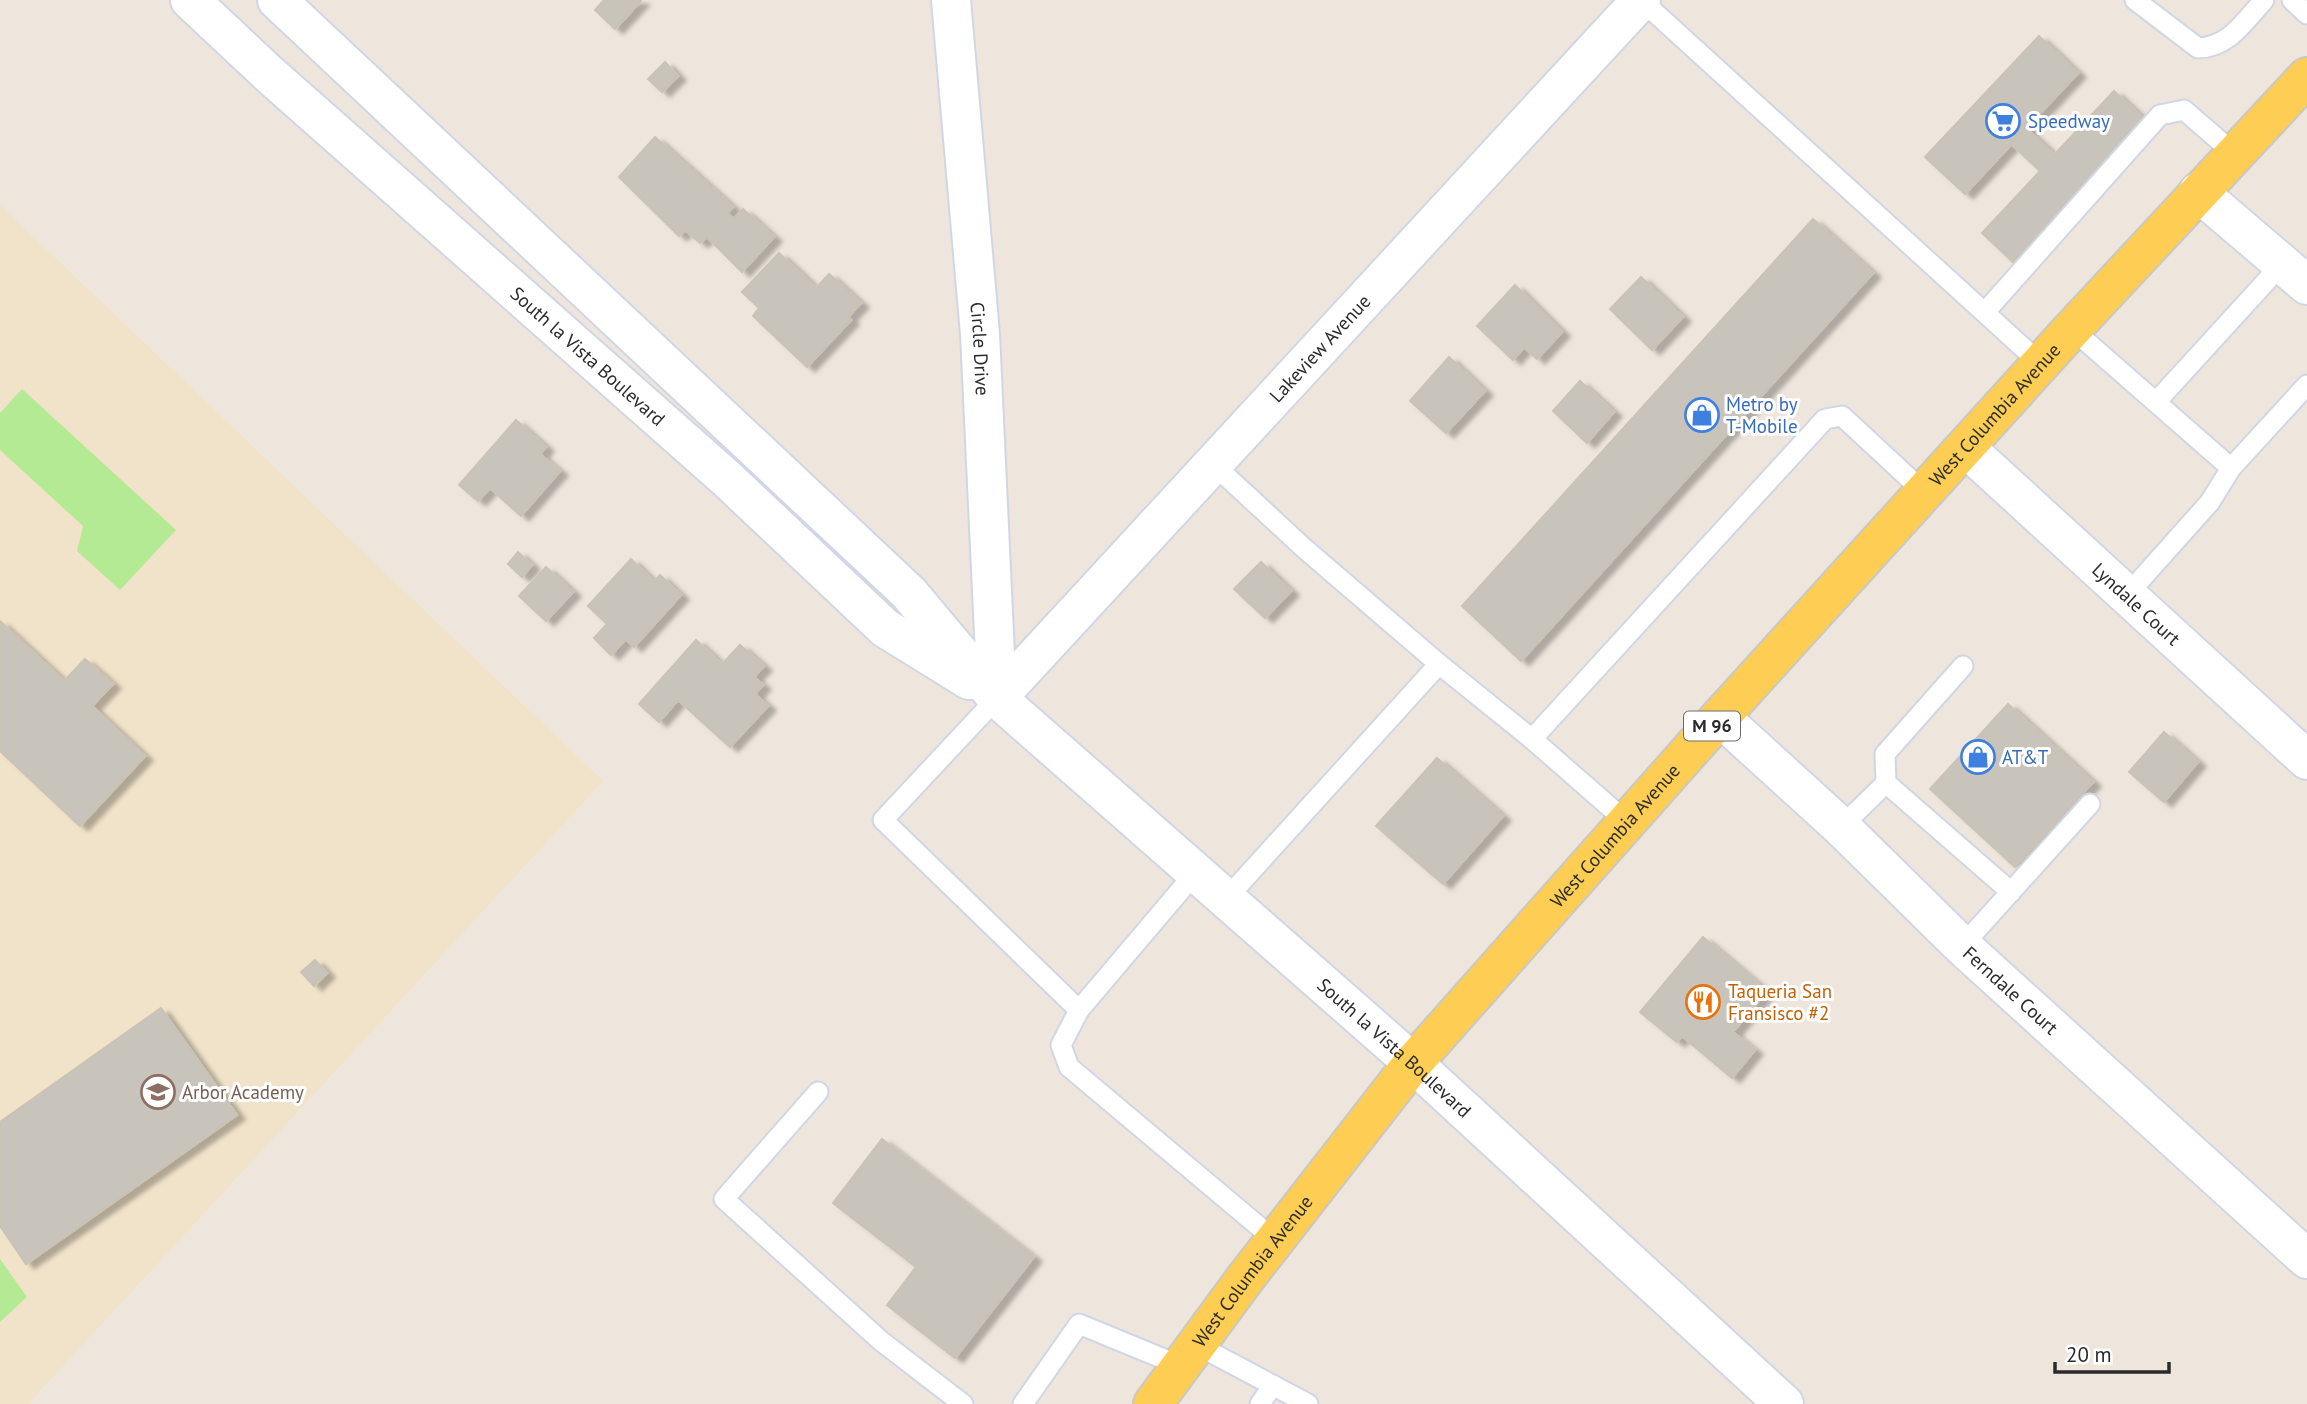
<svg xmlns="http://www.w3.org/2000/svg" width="2307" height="1404" font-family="'PT Sans',sans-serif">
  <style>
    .education { fill: #f1e3ca }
    .green { fill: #b4ea94 }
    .building { fill: #c9c4bb; stroke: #cac2b5; stroke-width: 2; filter: url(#shadow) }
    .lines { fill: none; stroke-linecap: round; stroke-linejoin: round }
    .lane-casing { stroke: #d1d6e5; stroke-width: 23 }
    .street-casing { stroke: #d1d6e5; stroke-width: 42 }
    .primary-casing { stroke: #c8c8c8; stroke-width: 42 }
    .lane { stroke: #fff; stroke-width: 19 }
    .street { stroke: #fff; stroke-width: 38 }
    .primary { stroke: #fdce53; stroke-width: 38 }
    .labels { text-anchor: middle; stroke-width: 6; stroke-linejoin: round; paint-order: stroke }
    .shield { fill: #fff; stroke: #6b6b6b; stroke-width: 2 }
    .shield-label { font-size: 18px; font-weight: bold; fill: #2b2b2b }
    .shop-label { font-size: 19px; fill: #366cbe; stroke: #fff; text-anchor: start }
    .street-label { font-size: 19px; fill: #2b2b2b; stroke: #fff }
    .food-label { font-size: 19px; fill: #c56008; stroke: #fff; text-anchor: start }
    .education-label { font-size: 19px; fill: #785e54; stroke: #fff; text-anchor: start }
  </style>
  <defs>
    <filter id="shadow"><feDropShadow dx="8" dy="4.5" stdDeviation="2" flood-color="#0004"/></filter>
  </defs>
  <rect width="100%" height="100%" fill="#eee6dc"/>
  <polygon class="education" points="0,205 603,781 28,1404 0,1404"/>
  <g class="green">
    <polygon points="22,389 176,530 120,590 77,551 83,526 0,450 0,413"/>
    <polygon points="0,1259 27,1297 0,1322"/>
  </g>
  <g class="building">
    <polygon points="604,0 640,0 641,1 615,29 595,10"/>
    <polygon points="2039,36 2078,73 1965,194 1925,157"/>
    <polygon points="665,62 678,76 662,92 648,79"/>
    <polygon points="2114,91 2145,120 2013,262 1982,233 2040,171 2011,144 2026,128 2054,155"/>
    <polygon points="655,137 733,207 727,213 734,219 743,209 774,237 742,272 707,237 700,243 685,230 679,236 619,177"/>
    <polygon points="1813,219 1873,273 1521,661 1462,606"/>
    <polygon points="779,253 816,288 829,274 861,303 848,317 851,320 807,367 753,316 759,308 742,292"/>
    <polygon points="1641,277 1683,317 1652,350 1610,309"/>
    <polygon points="1515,285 1562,332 1537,359 1524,347 1513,360 1477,326"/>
    <polygon points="1449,357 1485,391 1446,433 1410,401"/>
    <polygon points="1580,381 1614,412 1587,443 1553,411"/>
    <polygon points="516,420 546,447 540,454 560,471 521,516 490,488 478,501 459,485"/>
    <polygon points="518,552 532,565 522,577 508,564"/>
    <polygon points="631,559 654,582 660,575 681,595 634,647 626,639 611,655 594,638 607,624 588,606"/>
    <polygon points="1261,562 1291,591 1265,618 1234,589"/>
    <polygon points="546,567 573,592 546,621 519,596"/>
    <polygon points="0,621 64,681 85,659 113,684 92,706 145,756 80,826 0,751"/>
    <polygon points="696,640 722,664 740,645 764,666 754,677 763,685 755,694 768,706 730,747 678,700 659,722 639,704"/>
    <polygon points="2008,704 2093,782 2015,867 1930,789"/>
    <polygon points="2164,732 2198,762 2164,802 2129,772"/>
    <polygon points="1437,758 1503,816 1443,884 1376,826"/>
    <polygon points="1703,937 1767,991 1733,1032 1755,1050 1732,1078 1682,1036 1677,1042 1640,1012"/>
    <polygon points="315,960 327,973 314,986 301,972"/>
    <polygon points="161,1008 237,1115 26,1264 0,1226 0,1122"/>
    <polygon points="882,1139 1034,1257 955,1358 887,1305 916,1267 833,1203"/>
  </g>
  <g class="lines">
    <g class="lane-casing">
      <g id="lane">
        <polyline points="1641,0 2041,364"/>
        <path d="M 2135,0 L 2198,48 C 2229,47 2244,22 2264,0"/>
        <polyline points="2292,0 2307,14"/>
        <polyline points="1985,312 2160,115 2184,110 2235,154"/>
        <polyline points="2072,329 2231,468 2307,385"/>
        <polyline points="2156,402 2283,263"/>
        <polyline points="1213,464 1305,549 1439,664"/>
        <polyline points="2127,595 2210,502 2231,468"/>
        <polyline points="997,698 883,820 1079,1010 1196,872"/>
        <polyline points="1532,739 1825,419 1842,416 1925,493"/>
        <polyline points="1886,783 2011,892"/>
        <polyline points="1841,827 1886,783 1885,754 1963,666"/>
        <polyline points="1226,899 1439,664 1532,739 1627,822"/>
        <polyline points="1962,946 2090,804"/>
        <polyline points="1079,1010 1061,1045 1069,1067 1275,1240"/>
        <polyline points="818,1092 724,1199 881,1341 963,1404"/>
        <polyline points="1197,1345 1308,1404"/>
        <polyline points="1023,1404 1079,1324 1181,1366"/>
        <polyline points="1260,1404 1273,1385"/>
      </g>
    </g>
    <g class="street-casing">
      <g id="street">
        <path id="s1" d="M 190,0 L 269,74 L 726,478 L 885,628 L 969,680"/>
        <path id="s2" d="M 277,0 L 909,593 L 997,698 L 1413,1063 L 1784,1404"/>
        <path id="s3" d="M 951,0 L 980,334 L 997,698"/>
        <polyline points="2198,192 2307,285"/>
        <path id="s4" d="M 1966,448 L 2307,760"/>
        <path id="s5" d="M 997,698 L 1641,0"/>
        <path id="s6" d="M 1720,717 L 1841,827 L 1962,946 L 2307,1259"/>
      </g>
    </g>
    <g class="primary-casing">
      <g id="primary">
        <path id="s7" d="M 1153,1404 L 1244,1280 L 1413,1063 L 1720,717 L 2072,329 L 2307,77"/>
      </g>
    </g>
    <use href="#lane" class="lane"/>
    <use href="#street" class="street"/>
    <use href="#primary" class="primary"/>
  </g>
  <defs>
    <g id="supermarket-ring" transform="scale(1.75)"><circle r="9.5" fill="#fff" stroke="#3f7fe0" stroke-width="1.5"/><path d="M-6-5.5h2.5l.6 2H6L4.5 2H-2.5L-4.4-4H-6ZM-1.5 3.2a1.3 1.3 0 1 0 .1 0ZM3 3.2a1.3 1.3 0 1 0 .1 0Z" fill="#3f7fe0"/></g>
    <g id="shop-ring" transform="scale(1.75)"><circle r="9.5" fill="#fff" stroke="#3f7fe0" stroke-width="1.5"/><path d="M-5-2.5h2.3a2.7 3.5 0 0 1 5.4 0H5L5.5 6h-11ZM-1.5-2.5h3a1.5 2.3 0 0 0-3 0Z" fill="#3f7fe0"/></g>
    <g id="restaurant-ring" transform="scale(1.75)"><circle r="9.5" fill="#fff" stroke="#e8710a" stroke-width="1.5"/><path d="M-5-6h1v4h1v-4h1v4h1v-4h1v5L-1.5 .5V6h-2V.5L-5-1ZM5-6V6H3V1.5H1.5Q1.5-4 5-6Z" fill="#e8710a"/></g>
    <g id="school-ring" transform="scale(1.75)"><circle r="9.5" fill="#fff" stroke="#8d6e63" stroke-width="1.5"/><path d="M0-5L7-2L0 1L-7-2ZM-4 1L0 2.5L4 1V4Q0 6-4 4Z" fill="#8d6e63"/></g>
  </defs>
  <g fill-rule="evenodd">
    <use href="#supermarket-ring" x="2003" y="121"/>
    <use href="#shop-ring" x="1702" y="415"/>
    <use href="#shop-ring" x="1978" y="757"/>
    <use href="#restaurant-ring" x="1703" y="1002"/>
    <use href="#school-ring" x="158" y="1092"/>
  </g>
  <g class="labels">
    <rect class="shield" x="1684" y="711.5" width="56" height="29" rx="5"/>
    <g class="shield-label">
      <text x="1712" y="732">M 96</text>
    </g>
    <g class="shop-label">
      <text x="2028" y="128">Speedway</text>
      <text x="1726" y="411">Metro by<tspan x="1726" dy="22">T-Mobile</tspan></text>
      <text x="2002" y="764">AT&amp;T</text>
    </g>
    <g class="street-label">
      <text dy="7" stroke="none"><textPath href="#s3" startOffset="350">Circle Drive</textPath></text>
      <text dy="7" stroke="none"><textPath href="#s5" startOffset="476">Lakeview Avenue</textPath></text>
      <text dy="7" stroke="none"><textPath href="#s1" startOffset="534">South la Vista Boulevard</textPath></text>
      <text dy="7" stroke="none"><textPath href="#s7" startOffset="1300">West Columbia Avenue</textPath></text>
      <text dy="7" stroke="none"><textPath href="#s4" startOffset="231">Lyndale Court</textPath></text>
      <text dy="7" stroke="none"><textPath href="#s7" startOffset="733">West Columbia Avenue</textPath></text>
      <text dy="7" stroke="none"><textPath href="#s6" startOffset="399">Ferndale Court</textPath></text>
      <text dy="7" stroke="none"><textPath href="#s2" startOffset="1533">South la Vista Boulevard</textPath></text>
      <text dy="7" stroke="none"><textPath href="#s7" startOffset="166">West Columbia Avenue</textPath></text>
    </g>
    <g class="food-label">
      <text x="1728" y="998">Taqueria San<tspan x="1728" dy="22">Fransisco #2</tspan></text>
    </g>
    <g class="education-label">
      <text x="182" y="1099">Arbor Academy</text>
    </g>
  </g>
  <path d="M2055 1362v10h114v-10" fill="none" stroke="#2b2b2b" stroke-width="3.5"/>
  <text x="2066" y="1362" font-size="21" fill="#2b2b2b" stroke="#ffffff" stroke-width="5" paint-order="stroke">20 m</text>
</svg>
